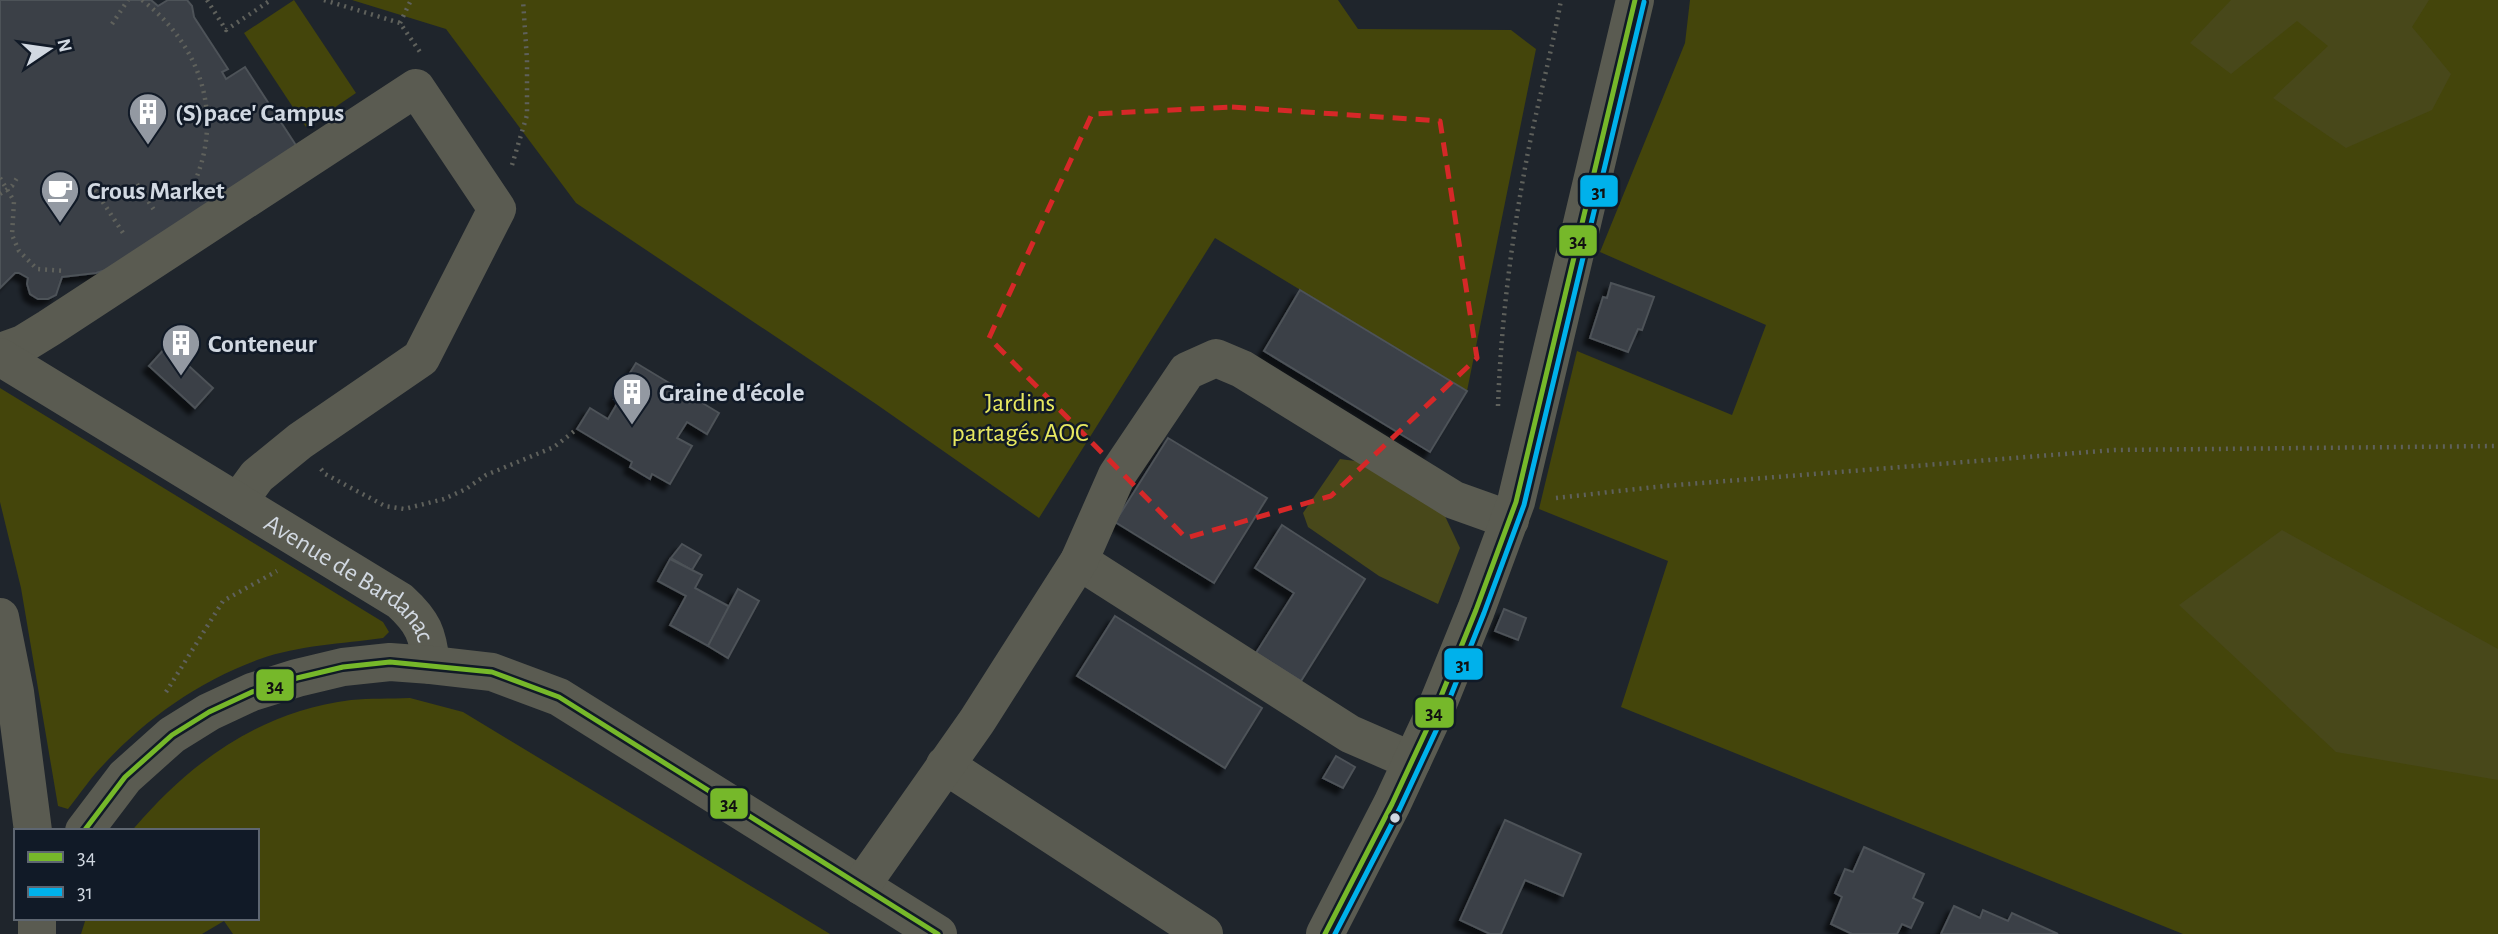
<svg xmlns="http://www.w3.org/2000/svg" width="2498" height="934" font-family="'Alegreya Sans',sans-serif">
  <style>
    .green { fill: #44450b }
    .forest { fill: #48481a }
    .building { fill: #3a3f46; stroke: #4d5258; stroke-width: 2; filter: url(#shadow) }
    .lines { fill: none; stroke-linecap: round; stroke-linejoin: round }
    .path { stroke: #5f615c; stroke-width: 4.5; stroke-dasharray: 2 5; stroke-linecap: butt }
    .minor { stroke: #5a5b51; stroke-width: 38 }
    .bus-1-casing { stroke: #111a27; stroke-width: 10 }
    .bus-2-casing { stroke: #111a27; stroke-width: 10 }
    .bus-1 { stroke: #76b82a; stroke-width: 5 }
    .bus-2 { stroke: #00b1eb; stroke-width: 5 }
    .marked { fill: none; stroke: #d62828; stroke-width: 5; stroke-dasharray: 14 9; stroke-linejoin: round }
    .bus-dot { fill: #d1d8e1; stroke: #111a27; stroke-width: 2.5 }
    .labels { text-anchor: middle; stroke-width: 5; stroke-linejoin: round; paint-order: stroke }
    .poi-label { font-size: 26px; font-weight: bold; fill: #d1d8e1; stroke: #111a27; text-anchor: start }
    .park-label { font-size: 26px; fill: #e7e860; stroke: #111a27 }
    .street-label { font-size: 26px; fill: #d1d8e1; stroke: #111a27 }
    .line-badge { stroke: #111a27; stroke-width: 2.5 }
    .pale-badge-label { font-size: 19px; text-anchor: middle; font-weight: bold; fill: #111 }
  </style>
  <defs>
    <filter id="shadow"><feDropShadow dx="-6" dy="6" stdDeviation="2" flood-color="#0009"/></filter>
  </defs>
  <rect width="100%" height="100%" fill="#1f252c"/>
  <g class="green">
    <polygon points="294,0 356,93 306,127 244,33"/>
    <polygon points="352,0 1338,0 1358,29 1511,30 1536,49 1467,391 1215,238 1039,518 876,404 576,203 446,29"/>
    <polygon points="1690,0 2498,0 2498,934 2183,934 1621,707 1668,561 1539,509 1577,351 1732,415 1766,325 1600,252 1685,43"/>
    <path d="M 0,388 L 383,622 L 389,632 L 383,638 C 342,644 299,645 260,659 C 201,680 148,717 105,763 C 91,777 80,794 68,809 L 58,806 L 21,588 L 0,502 Z"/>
    <path d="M 410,698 L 463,712 L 830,934 L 233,934 L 224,921 L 202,934 L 81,934 L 86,918 L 257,918 L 257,831 L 132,831 L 135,827 C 193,760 260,712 351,700 C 370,698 390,699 410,698 Z"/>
  </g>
  <g class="forest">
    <polygon points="2231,0 2429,0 2412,27 2451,74 2432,110 2346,148 2273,98 2328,46 2297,21 2231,74 2190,43"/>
    <polygon points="1340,459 1363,462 1444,514 1460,548 1438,604 1379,576 1308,527 1303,513"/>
    <polygon points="2282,530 2498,649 2498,780 2336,752 2179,605"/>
  </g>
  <g class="building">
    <polygon points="0,0 151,0 158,6 168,0 187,0 192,6 194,17 228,69 222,72 226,79 245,67 299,150 125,264 96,273 62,277 56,295 48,299 38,299 30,294 27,284 28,278 19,273 15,273 0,288"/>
    <polygon points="1611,283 1654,297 1642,330 1638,329 1628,352 1590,338 1603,297 1607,298"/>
    <polygon points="1300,290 1467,391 1430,452 1264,351"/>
    <polygon points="167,346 213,388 195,408 149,366"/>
    <polygon points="636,363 719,413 707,434 687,422 677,438 692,446 670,484 652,474 650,479 630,467 632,462 577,429 590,408 608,419 618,402 614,399"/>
    <polygon points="1168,438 1267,498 1214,583 1115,522"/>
    <polygon points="1282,525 1365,579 1301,681 1256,653 1294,593 1255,568"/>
    <polygon points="682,544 701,555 692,570 671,558"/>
    <polygon points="670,559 702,575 695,588 730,607 708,646 670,625 686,596 658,581"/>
    <polygon points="738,589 759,601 728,658 708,646"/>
    <polygon points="1504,609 1526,618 1518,640 1495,631"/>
    <polygon points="1115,616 1262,708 1225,768 1077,676"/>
    <polygon points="1336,756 1355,767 1343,788 1323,778"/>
    <polygon points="1505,820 1581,854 1563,896 1525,880 1501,934 1490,934 1460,920"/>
    <polygon points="1864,847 1924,874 1913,898 1923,903 1911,928 1902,924 1897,934 1852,934 1831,924 1842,897 1835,893 1845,869 1853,872"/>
    <polygon points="1954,906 1980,918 1983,910 2008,921 2012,913 2058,934 1941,934"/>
  </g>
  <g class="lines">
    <g class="path">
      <path d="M 142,0 C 202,46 225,118 192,188"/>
      <polyline points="207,0 226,30 271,0"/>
      <polyline points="324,0 400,23 420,52"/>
      <polyline points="400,23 411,0"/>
      <polyline points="112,24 128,0"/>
      <polyline points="512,165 527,115 527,60 523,0"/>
      <polyline points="0,178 14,201 12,235 19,251 37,269 65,271"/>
      <polyline points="137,184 156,213"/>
      <polyline points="95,190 125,236"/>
      <polyline points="0,194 12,186 17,178"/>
      <path d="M 1498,406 C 1501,321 1512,235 1528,152 C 1538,101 1552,51 1561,0"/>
      <polyline points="321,469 325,474 385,506 404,509 444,499 466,489 486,475 554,447 577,429"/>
      <polyline points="1556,498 1664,486 2114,450 2498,446"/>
      <polyline points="166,692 223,601 277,571"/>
    </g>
    <g class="minor">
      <polyline points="0,352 23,344 49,328 416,88 497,209 421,358 300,441 257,476 238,502"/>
      <path id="s1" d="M 0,357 L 400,601 C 423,622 428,634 431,665"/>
      <polyline points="1079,561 1350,734 1412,761"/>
      <polyline points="0,617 15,692 33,831"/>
      <polyline points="945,765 1204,934"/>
      <polyline points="84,831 125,777 172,735 209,712 252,692 297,678 343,667 390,662 431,665 492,672 559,697 938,934"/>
      <polyline points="861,886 977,721 1079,561 1117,475 1187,371 1216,358 1242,369 1454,500 1510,520"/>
      <polyline points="37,918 37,934"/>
      <polyline points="1325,934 1392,804 1433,716 1476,610 1516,502 1635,0"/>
    </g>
    <g class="bus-1-casing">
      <g id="bus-1">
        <polyline points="84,831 125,777 172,735 209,712 252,692 297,678 343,667 390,662 492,672 559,697 938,934"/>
        <polyline points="1325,934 1392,804 1433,716 1476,610 1516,502 1635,0"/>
      </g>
    </g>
    <g class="bus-2-casing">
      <polyline id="bus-2" points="1335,934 1400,808 1441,720 1484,613 1524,505 1644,2"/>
    </g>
    <use href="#bus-1" class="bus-1"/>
    <use href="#bus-2" class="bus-2"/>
  </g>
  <path class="marked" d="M 1232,107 L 1440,121 L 1477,358 L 1331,496 L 1186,538 L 989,338 L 1092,114 Z"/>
  <defs>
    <g id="building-pin" transform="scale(2.0125)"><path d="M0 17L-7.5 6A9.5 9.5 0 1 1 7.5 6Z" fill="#9399a2" stroke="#111a27"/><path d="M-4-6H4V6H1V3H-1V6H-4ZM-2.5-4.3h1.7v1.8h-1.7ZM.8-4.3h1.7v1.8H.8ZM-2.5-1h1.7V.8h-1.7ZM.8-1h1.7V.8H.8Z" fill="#fff"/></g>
    <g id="cafe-pin" transform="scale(2.0125)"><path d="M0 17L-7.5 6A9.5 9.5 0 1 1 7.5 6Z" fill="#9399a2" stroke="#111a27"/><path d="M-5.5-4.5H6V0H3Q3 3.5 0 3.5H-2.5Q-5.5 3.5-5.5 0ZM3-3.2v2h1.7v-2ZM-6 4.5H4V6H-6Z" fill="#fff"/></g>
  </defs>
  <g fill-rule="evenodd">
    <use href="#building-pin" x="148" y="112"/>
    <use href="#cafe-pin" x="60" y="190"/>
    <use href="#building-pin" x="181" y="343"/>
    <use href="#building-pin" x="632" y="392"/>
  </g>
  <circle class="bus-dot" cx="1395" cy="818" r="6"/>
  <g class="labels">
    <g class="poi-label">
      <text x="175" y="121">(S)pace' Campus</text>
      <text x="87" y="199">Crous Market</text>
      <text x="208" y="352">Conteneur</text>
      <text x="659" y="401">Graine d'école</text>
    </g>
    <g class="park-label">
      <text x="1020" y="411">Jardins<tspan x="1020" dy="30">partagés AOC</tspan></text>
    </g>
    <g class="street-label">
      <text dy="9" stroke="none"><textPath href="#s1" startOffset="415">Avenue de Bardanac</textPath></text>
    </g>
  </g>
  <g class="line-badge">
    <rect x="1579" y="174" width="40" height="34" rx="7" fill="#00b1eb"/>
    <rect x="1558" y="224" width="40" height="33" rx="7" fill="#76b82a"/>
    <rect x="1443" y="647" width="41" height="34" rx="7" fill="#00b1eb"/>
    <rect x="255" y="668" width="40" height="34" rx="7" fill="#76b82a"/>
    <rect x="1414" y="696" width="41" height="33" rx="7" fill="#76b82a"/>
    <rect x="709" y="787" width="40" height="33" rx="7" fill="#76b82a"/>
  </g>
  <g class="pale-badge-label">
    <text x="1599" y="198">31</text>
    <text x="1578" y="247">34</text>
    <text x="1463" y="671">31</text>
    <text x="275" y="692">34</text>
    <text x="1434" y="719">34</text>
    <text x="729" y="810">34</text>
  </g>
  <rect x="14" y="829" width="245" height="91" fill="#111a27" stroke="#5e6671" stroke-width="2"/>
  <rect x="28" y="852" width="35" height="10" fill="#76b82a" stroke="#5e6671" stroke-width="2"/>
  <text x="77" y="864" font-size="21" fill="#d1d8e1">34</text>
  <rect x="28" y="887" width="35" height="10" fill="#00b1eb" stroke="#5e6671" stroke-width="2"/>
  <text x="77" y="899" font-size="21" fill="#d1d8e1">31</text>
  <g transform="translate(49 49) rotate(77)" stroke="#111a27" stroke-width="5" paint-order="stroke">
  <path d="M0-5L12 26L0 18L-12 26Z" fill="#d1d8e1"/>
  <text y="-10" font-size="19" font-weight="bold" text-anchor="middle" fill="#d1d8e1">N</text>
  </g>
</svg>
